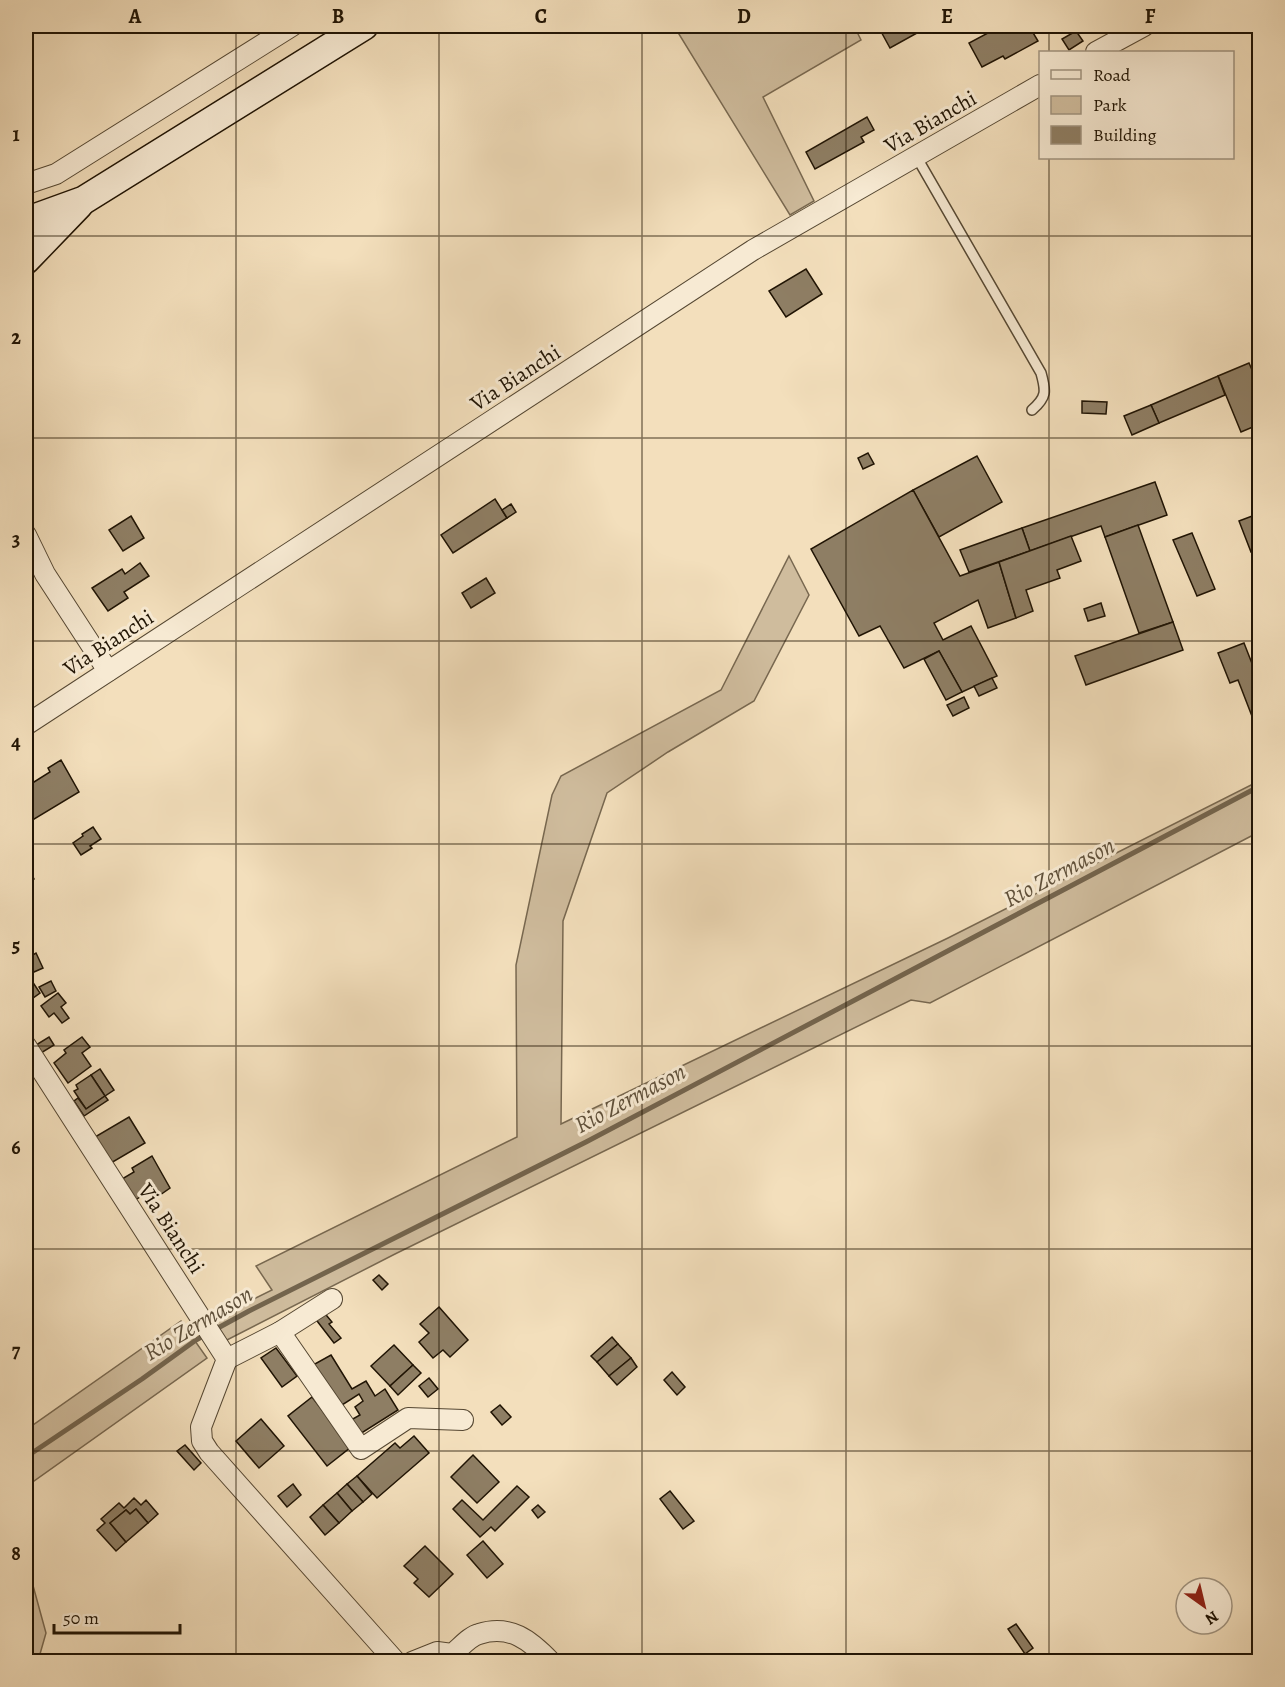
<svg xmlns="http://www.w3.org/2000/svg" width="1285" height="1687" font-family="Alegreya,serif">
  <style>
    .green { fill: #cfbc9d; stroke: #786850; stroke-width: 1.5 }
    .lines { fill: none; stroke-linecap: round; stroke-linejoin: round }
    .stream { stroke: #73644d; stroke-width: 5 }
    .building { fill: #8e7e64; stroke: #201404; stroke-width: 1.5 }
    .lane-casing { stroke: #554732; stroke-width: 12 }
    .street-casing { stroke: #554732; stroke-width: 22 }
    .secondary-casing { stroke: #201404; stroke-width: 30 }
    .lane { stroke: #f7ead3; stroke-width: 9 }
    .street { stroke: #f7ead3; stroke-width: 20 }
    .secondary { stroke: #f7ead3; stroke-width: 27 }
    .grid { fill: none; stroke: #201404; stroke-width: 1.5; stroke-opacity: 0.55 }
    .labels { text-anchor: middle; stroke-width: 6; stroke-linejoin: round; paint-order: stroke }
    .street-label { font-size: 22px; fill: #201404; stroke: #f7ead3 }
    .water-label { font-size: 24px; font-style: italic; fill: #5f503a; stroke: #f7ead3 }
    .neatline { fill: none; stroke: #201404; stroke-width: 2 }
    .grid-label { font-size: 20px; text-anchor: middle; font-weight: bold; fill: #201404 }
  </style>
  <rect width="100%" height="100%" fill="#f3dfbc"/>
  <filter id="stains"><feTurbulence type="fractalNoise" baseFrequency=".00333" numOctaves="4"/><feColorMatrix values="0 0 0 0 .2 0 0 0 0 .09 0 0 0 0 .02 0 0 0 .5 -.17"/></filter>
  <radialGradient id="worn" r=".72"><stop offset=".6" stop-color="#630" stop-opacity="0"/><stop offset="1" stop-color="#630" stop-opacity=".3"/></radialGradient>
  <g class="green">
    <polygon points="674,26 854,26 861,40 763,97 814,201 790,215"/>
    <polygon points="789,556 809,595 754,701 668,752 607,793 563,921 561,1124 948,938 1259,781 1259,832 930,1003 911,1000 395,1254 225,1341 211,1320 272,1290 256,1266 517,1137 516,965 552,795 561,776 721,690"/>
    <polygon points="181,1321 207,1358 30,1484 26,1513 26,1430"/>
    <polygon points="26,1560 46,1633 38,1661 26,1661"/>
  </g>
  <g class="lines">
    <polyline class="stream" points="26,1457 142,1379 196,1340 249,1311 586,1142 1260,786"/>
  </g>
  <g class="building">
    <polygon points="878,26 924,26 926,28 890,48"/>
    <polygon points="1001,26 1029,26 1038,41 1005,59 1003,56 982,67 969,43"/>
    <polygon points="1076,31 1083,41 1069,50 1062,39"/>
    <polygon points="867,117 874,130 861,137 864,142 815,169 806,152"/>
    <polygon points="806,269 822,294 786,317 769,291"/>
    <polygon points="1249,363 1260,388 1260,424 1241,432 1218,376"/>
    <polygon points="1218,376 1225,395 1159,423 1151,405"/>
    <polygon points="1082,401 1107,402 1106,414 1082,413"/>
    <polygon points="1151,405 1159,423 1132,435 1124,416"/>
    <polygon points="868,453 874,464 863,469 858,458"/>
    <polygon points="977,456 1002,502 939,537 913,490"/>
    <polygon points="1155,482 1167,515 1105,537 1101,526 1030,551 1022,528"/>
    <polygon points="913,490 960,576 999,562 1016,618 988,628 978,600 934,623 943,640 971,626 997,676 962,692 939,651 904,668 880,626 859,636 811,549"/>
    <polygon points="495,499 507,518 453,553 441,535"/>
    <polygon points="511,504 516,512 507,518 502,510"/>
    <polygon points="1260,513 1260,549 1251,552 1239,521"/>
    <polygon points="131,516 144,538 123,551 109,530"/>
    <polygon points="1138,525 1173,622 1139,633 1105,537"/>
    <polygon points="1022,528 1030,551 969,572 960,550"/>
    <polygon points="1192,533 1215,589 1197,596 1173,540"/>
    <polygon points="1071,536 1081,561 1057,570 1060,578 1026,590 1033,611 1016,618 999,562"/>
    <polygon points="140,563 149,576 124,592 128,598 108,611 92,588 122,569 125,574"/>
    <polygon points="486,578 495,593 471,608 462,593"/>
    <polygon points="1101,603 1105,616 1088,621 1084,609"/>
    <polygon points="1173,622 1183,650 1086,685 1075,656"/>
    <polygon points="1244,643 1260,684 1260,737 1238,680 1230,683 1218,653"/>
    <polygon points="939,651 962,692 946,700 924,659"/>
    <polygon points="992,678 997,688 979,696 974,686"/>
    <polygon points="964,697 969,708 953,716 947,705"/>
    <polygon points="61,760 79,792 26,824 26,787 50,772 48,768"/>
    <polygon points="93,827 101,839 90,846 92,848 81,855 73,843 83,836 82,834"/>
    <polygon points="30,871 34,879 26,884 26,874"/>
    <polygon points="36,953 43,968 34,972 26,959"/>
    <polygon points="26,972 40,993 26,1003"/>
    <polygon points="51,981 56,991 45,997 39,987"/>
    <polygon points="58,993 66,1003 61,1007 69,1018 62,1023 54,1013 49,1017 41,1006"/>
    <polygon points="49,1037 54,1045 41,1053 36,1045"/>
    <polygon points="82,1037 90,1047 82,1053 91,1066 68,1083 54,1063 66,1053 64,1050"/>
    <polygon points="100,1069 114,1090 105,1096 91,1075"/>
    <polygon points="91,1075 105,1096 86,1109 74,1091 78,1089 76,1085"/>
    <polygon points="105,1096 108,1100 84,1116 74,1101 78,1098 86,1109"/>
    <polygon points="129,1117 145,1143 111,1163 95,1137"/>
    <polygon points="152,1156 170,1188 160,1195 155,1187 134,1201 122,1179 134,1172 132,1168"/>
    <polygon points="379,1275 388,1284 382,1290 373,1280"/>
    <polygon points="439,1307 468,1340 450,1357 443,1350 433,1358 419,1342 429,1333 420,1324"/>
    <polygon points="322,1310 332,1322 329,1324 341,1338 334,1343 314,1317"/>
    <polygon points="612,1337 618,1344 597,1362 591,1356"/>
    <polygon points="618,1344 631,1358 609,1376 597,1362"/>
    <polygon points="394,1345 413,1365 390,1386 371,1366"/>
    <polygon points="276,1348 297,1376 282,1387 261,1358"/>
    <polygon points="331,1355 352,1389 366,1381 375,1396 385,1389 398,1410 360,1434 351,1420 360,1415 355,1407 363,1401 359,1394 339,1407 313,1365"/>
    <polygon points="631,1358 637,1367 617,1385 609,1376"/>
    <polygon points="413,1365 421,1373 398,1395 390,1386"/>
    <polygon points="672,1372 685,1387 677,1395 664,1380"/>
    <polygon points="429,1378 438,1389 428,1397 419,1386"/>
    <polygon points="312,1397 351,1447 327,1466 288,1416"/>
    <polygon points="500,1405 511,1417 502,1425 491,1412"/>
    <polygon points="261,1419 284,1446 259,1468 236,1441"/>
    <polygon points="414,1436 429,1453 377,1498 357,1476 395,1443 400,1448"/>
    <polygon points="185,1445 201,1463 194,1470 177,1451"/>
    <polygon points="473,1455 499,1482 477,1503 451,1477"/>
    <polygon points="357,1476 372,1494 363,1502 347,1484"/>
    <polygon points="293,1484 301,1495 287,1507 278,1496"/>
    <polygon points="347,1484 363,1502 352,1511 337,1493"/>
    <polygon points="517,1486 529,1497 495,1531 491,1527 480,1537 453,1509 462,1500 483,1520"/>
    <polygon points="670,1491 694,1521 683,1529 660,1499"/>
    <polygon points="337,1493 352,1511 339,1523 323,1505"/>
    <polygon points="134,1498 141,1505 146,1500 158,1514 148,1523 136,1509 130,1514 126,1510 110,1523 126,1542 116,1551 97,1530 105,1523 101,1519 119,1503 124,1508"/>
    <polygon points="323,1505 339,1523 325,1535 310,1517"/>
    <polygon points="538,1505 545,1512 538,1518 532,1510"/>
    <polygon points="136,1509 148,1523 126,1542 110,1523 126,1510 130,1514"/>
    <polygon points="483,1541 503,1564 487,1578 467,1555"/>
    <polygon points="425,1546 453,1574 429,1597 414,1583 418,1579 404,1566"/>
    <polygon points="1016,1624 1033,1648 1025,1654 1008,1629"/>
  </g>
  <g class="lines">
    <g class="lane-casing">
      <path id="lane" d="M 916,156 L 1041,373 C 1046,391 1047,397 1032,410"/>
    </g>
    <g class="street-casing">
      <g id="street">
        <polyline points="1096,52 1144,26"/>
        <polyline points="26,184 56,174 292,26"/>
        <polyline points="26,535 45,574 108,671"/>
        <polyline points="26,725 753,250 1040,85"/>
        <polyline points="26,1046 227,1359 201,1427 202,1441 209,1452 396,1662"/>
        <polyline points="280,1332 361,1449 408,1418 463,1420"/>
        <polyline points="227,1359 280,1332 332,1299"/>
        <path d="M 412,1662 L 437,1652 L 452,1654 C 460,1648 470,1636 479,1634 C 510,1624 530,1640 551,1662"/>
      </g>
    </g>
    <g class="secondary-casing">
      <g id="secondary">
        <polyline points="26,221 84,200 364,26"/>
        <polyline points="26,260 79,205"/>
      </g>
    </g>
    <use href="#lane" class="lane"/>
    <use href="#street" class="street"/>
    <use href="#secondary" class="secondary"/>
  </g>
  <path class="grid" d="M 236,26 L 236,1662M 439,26 L 439,1662M 642,26 L 642,1662M 846,26 L 846,1662M 1049,26 L 1049,52M 1049,158 L 1049,1662M 26,236 L 1260,236M 26,438 L 1260,438M 26,641 L 1260,641M 26,844 L 1260,844M 26,1046 L 1260,1046M 26,1249 L 1260,1249M 26,1451 L 1260,1451"/>
  <g class="labels">
    <g class="street-label">
      <text transform="translate(930 121) rotate(-30)" y="8">Via Bianchi</text>
      <text transform="translate(515 377) rotate(-33)" y="8">Via Bianchi</text>
      <text transform="translate(108 642) rotate(-33)" y="8">Via Bianchi</text>
      <text transform="translate(172 1228) rotate(57)" y="8">Via Bianchi</text>
    </g>
    <g class="water-label">
      <text transform="translate(1059 872) rotate(-28)" y="8">Rio Zermason</text>
      <text transform="translate(630 1098) rotate(-28)" y="8">Rio Zermason</text>
      <text transform="translate(198 1323) rotate(-31)" y="8">Rio Zermason</text>
    </g>
  </g>
  <rect width="1285" height="1687" fill="none" stroke="#f3dfbc" stroke-width="66"/>
  <rect x="1039" y="51" width="195" height="108" fill="#f7ead3" stroke="#a19480" stroke-width="1.5"/>
  <rect x="1051" y="70" width="30" height="9" fill="#f7ead3" stroke="#a19480" stroke-width="1.5"/>
  <text x="1093" y="81" font-size="18" fill="#201404">Road</text>
  <rect x="1051" y="96" width="30" height="18" fill="#cfbc9d" stroke="#a19480" stroke-width="1.5"/>
  <text x="1093" y="111" font-size="18" fill="#201404">Park</text>
  <rect x="1051" y="126" width="30" height="18" fill="#8e7e64" stroke="#a19480" stroke-width="1.5"/>
  <text x="1093" y="141" font-size="18" fill="#201404">Building</text>
  <g transform="translate(1204 1606) rotate(146)"><circle r="28" fill="#f7ead3" stroke="#a19480" stroke-width="1.5"/>
  <path d="M0-4.5L10 22L0 15L-10 22Z" fill="#8f2418"/>
  <text y="-9" font-size="16" font-weight="bold" text-anchor="middle" fill="#201404">N</text>
  </g>
  <path d="M54 1624v9h126v-9" fill="none" stroke="#201404" stroke-width="3"/>
  <text x="63" y="1624" font-size="18" fill="#201404" stroke="#f7ead3" stroke-width="4.5" paint-order="stroke">50 m</text>
  <rect x="33" y="33" width="1219" height="1621" class="neatline"/>
  <g class="grid-label">
    <text x="135" y="23">A</text>
    <text x="338" y="23">B</text>
    <text x="541" y="23">C</text>
    <text x="744" y="23">D</text>
    <text x="947" y="23">E</text>
    <text x="1150" y="23">F</text>
    <text x="16" y="141">1</text>
    <text x="16" y="344">2</text>
    <text x="16" y="546">3</text>
    <text x="16" y="749">4</text>
    <text x="16" y="952">5</text>
    <text x="16" y="1154">6</text>
    <text x="16" y="1357">7</text>
    <text x="16" y="1560">8</text>
  </g>
  <rect width="100%" height="100%" filter="url(#stains)"/>
  <rect width="100%" height="100%" fill="url(#worn)"/>
</svg>
